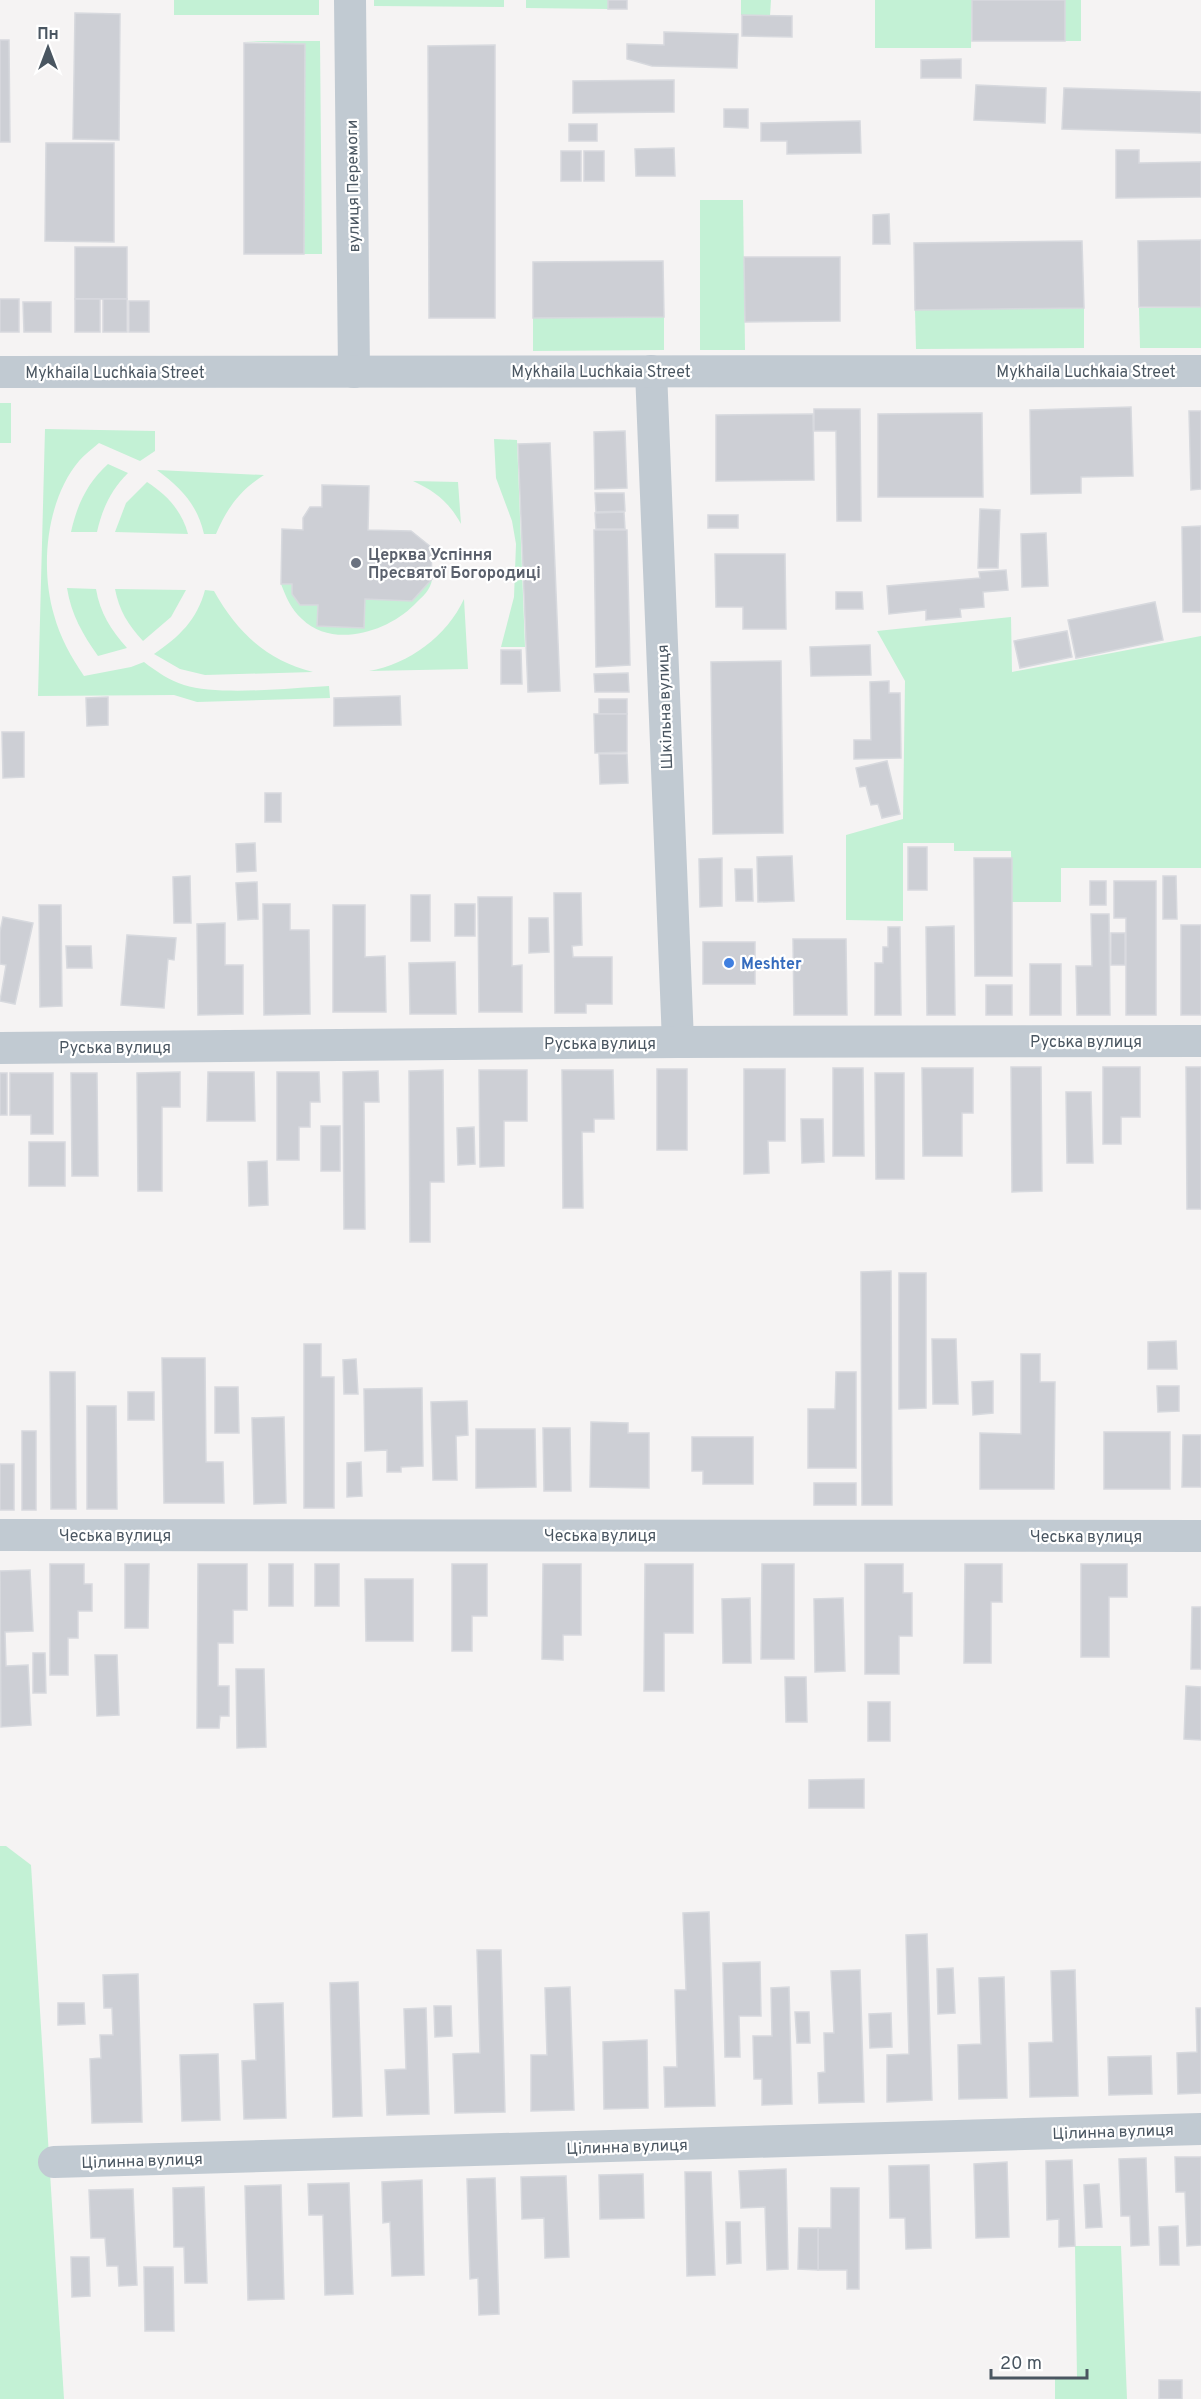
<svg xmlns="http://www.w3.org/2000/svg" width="1201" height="2399" font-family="Overpass,sans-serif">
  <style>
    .green { fill: #c3f1d5 }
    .building { fill: #cdcfd5; stroke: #d7d9de; stroke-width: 1.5 }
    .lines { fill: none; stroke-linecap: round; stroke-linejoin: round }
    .minor { stroke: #c1cad2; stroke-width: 32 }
    .worship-dot { fill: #6b7280; stroke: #fff; stroke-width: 2 }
    .shop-dot { fill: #3f7fe0; stroke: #fff; stroke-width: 2 }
    .labels { text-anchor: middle; stroke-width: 4.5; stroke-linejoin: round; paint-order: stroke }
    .street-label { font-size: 16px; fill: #4a5661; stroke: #fff }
    .worship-label { font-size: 16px; font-weight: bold; fill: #5b616d; stroke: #fff; text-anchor: start }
    .shop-label { font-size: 16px; font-weight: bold; fill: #366cbe; stroke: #fff; text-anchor: start }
  </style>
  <rect width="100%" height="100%" fill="#f5f3f3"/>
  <g class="green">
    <rect x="174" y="0" width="145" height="15"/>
    <polygon points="374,0 504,0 504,7 374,6"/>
    <polygon points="526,0 608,0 608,9 526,8"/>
    <polygon points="741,0 771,0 770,16 741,15"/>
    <polygon points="875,0 972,0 971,48 875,48"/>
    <rect x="1065" y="0" width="16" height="41"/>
    <polygon points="244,41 320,41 322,254 304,254 305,44"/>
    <polygon points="700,200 743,200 745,350 700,350"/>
    <polygon points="1201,307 1201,348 1140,348 1139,308"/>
    <polygon points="1084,308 1084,348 916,349 915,310"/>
    <polygon points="664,317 664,350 533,351 533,318"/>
    <rect x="0" y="403" width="11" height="40"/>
    <path d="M 45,429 L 155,431 L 155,451 L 140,461 L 99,443 C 92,449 84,455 79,461 C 46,500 40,568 54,615 C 60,637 71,657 84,676 L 131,667 L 144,662 C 157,672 169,680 184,685 C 219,696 291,688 329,686 L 330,698 L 197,702 L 174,695 L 38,696 Z"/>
    <polygon points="494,439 517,440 525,647 501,647 514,597 516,544 512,521 496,478"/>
    <path d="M 108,464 L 128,473 C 111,490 102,509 97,532 L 71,532 C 77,505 87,483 108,464 Z"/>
    <path d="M 157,470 L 264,475 C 240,490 227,508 216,534 L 204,534 C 197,504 181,488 157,470 Z"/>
    <path d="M 413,481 L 458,482 L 461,524 C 449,502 435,491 413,481 Z"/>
    <path d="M 147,482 C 167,495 182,511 188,534 L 115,532 L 126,503 Z"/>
    <path d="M 432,579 C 431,590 422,597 414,605 C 387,632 333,649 302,619 C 291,609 286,597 281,584 L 292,584 L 292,594 L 300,604 L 318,605 L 317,626 L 364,628 L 365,599 Z"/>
    <path d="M 67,588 L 96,589 C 100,613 111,630 127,648 L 98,656 C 83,635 71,614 67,588 Z"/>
    <path d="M 115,589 L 186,590 L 171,617 L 143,641 C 128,625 119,610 115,589 Z"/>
    <path d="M 205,590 L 214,591 C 237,632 266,660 313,672 L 205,675 L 180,669 L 154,654 C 179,637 197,620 205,590 Z"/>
    <path d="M 464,599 L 468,669 L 369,671 C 409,664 447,636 464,599 Z"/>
    <polygon points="1011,617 1012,672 1201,636 1201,868 1061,868 1061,902 1012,902 1011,851 954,851 954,843 903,843 903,921 846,920 846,835 903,819 905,681 877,631"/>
    <polygon points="0,1846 6,1846 31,1865 64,2399 0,2399"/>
    <polygon points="1075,2246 1121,2246 1127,2399 1055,2399 1055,2378 1077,2378"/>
  </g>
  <g class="building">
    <rect x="608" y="0" width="19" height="9"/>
    <rect x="972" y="0" width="93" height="41"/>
    <polygon points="75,13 120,14 119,140 73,139"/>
    <polygon points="742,15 792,16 792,37 742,36"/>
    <polygon points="664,32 738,34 737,68 652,66 627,59 627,44 664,45"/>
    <polygon points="0,40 9,40 10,142 0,142"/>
    <polygon points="244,43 305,44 304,254 244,254"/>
    <polygon points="495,45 495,318 429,318 428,46"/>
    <polygon points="961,59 961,78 921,78 921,60"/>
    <polygon points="674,80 674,112 573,113 573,81"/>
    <polygon points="976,85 1046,88 1045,123 974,120"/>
    <polygon points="1064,88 1201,92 1201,133 1062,129"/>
    <polygon points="724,109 748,109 748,128 724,127"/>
    <polygon points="860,121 861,153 787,154 787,141 761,141 761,123"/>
    <rect x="569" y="124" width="28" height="17"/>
    <polygon points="46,143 114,143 114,242 45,241"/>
    <polygon points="674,148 675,176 636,176 635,149"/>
    <polygon points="1116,150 1139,150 1139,163 1201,162 1201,197 1116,198"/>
    <rect x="561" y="151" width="20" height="30"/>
    <rect x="584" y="151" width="20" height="30"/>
    <polygon points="889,214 890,244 873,244 873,215"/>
    <polygon points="1201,240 1201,307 1139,307 1138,241"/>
    <polygon points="1082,241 1084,308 915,310 914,243"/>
    <rect x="75" y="247" width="52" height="52"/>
    <polygon points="744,257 840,257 840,321 745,322"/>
    <polygon points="663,261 664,317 533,318 533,262"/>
    <rect x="0" y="299" width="19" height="33"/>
    <rect x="75" y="299" width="25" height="33"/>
    <rect x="103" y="299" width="24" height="33"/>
    <rect x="129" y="301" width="20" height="31"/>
    <polygon points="23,302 51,302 51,332 24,332"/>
    <polygon points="1131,407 1133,476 1081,477 1081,493 1031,494 1030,410"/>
    <polygon points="814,409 860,409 861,521 837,521 836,431 814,431"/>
    <polygon points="1189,411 1201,411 1201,489 1191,490"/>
    <polygon points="982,413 983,497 878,497 878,414"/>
    <polygon points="813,414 814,480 716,481 716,415"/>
    <polygon points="625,431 627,488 595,489 594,432"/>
    <polygon points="550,443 560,691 528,692 518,444"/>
    <polygon points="322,485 369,486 368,530 411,531 431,547 432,579 412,601 365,599 364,628 317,626 318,605 300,605 292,594 292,584 281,584 282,529 303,530 303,518 310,507 322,507"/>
    <polygon points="595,493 624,493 625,511 596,512"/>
    <polygon points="980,509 1000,510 998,568 978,568"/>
    <polygon points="624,512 625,529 596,529 595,513"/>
    <rect x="708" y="515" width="30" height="13"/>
    <polygon points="1201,526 1201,612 1183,612 1182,527"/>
    <polygon points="594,530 627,530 630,665 596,667"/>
    <polygon points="1046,533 1048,586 1022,587 1021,534"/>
    <polygon points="715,554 785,554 786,629 743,629 743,607 716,607"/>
    <polygon points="1006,570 1008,590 983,592 984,607 960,609 961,617 926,620 926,610 889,614 887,586 980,578 979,572"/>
    <polygon points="836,592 862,592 863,609 836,609"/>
    <polygon points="1155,602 1163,640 1076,658 1068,620"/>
    <polygon points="1067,631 1072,657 1020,668 1014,641"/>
    <polygon points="870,645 871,675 811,676 810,647"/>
    <polygon points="501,650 521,650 522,684 501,684"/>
    <polygon points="781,661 783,833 713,834 711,662"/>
    <polygon points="628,673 629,692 595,692 594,674"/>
    <polygon points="889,681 889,693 900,693 901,758 854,759 854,740 871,740 870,682"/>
    <polygon points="400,696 401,725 334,726 334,698"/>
    <polygon points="108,697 108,725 87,726 86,698"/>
    <rect x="599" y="699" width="28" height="15"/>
    <polygon points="594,714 627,714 627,752 595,753"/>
    <polygon points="2,732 24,732 24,777 3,778"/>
    <polygon points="599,754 627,754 628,783 600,784"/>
    <polygon points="887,761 900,814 882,818 878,804 871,805 866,786 860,787 856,768"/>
    <rect x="265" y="793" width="16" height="29"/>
    <polygon points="255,843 256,871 237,872 236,844"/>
    <rect x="908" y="847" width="19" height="43"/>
    <polygon points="792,856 794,901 758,902 757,857"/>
    <polygon points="722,858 722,906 700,907 699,859"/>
    <polygon points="974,858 1012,858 1012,976 975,976"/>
    <polygon points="735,869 752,869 753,901 736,901"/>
    <polygon points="190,876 191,923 174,923 173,877"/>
    <polygon points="1163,876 1176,876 1177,919 1163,919"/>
    <rect x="1090" y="881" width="16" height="24"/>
    <polygon points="1114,881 1156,881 1156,1015 1126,1015 1126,918 1114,918"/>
    <polygon points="257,882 258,919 238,920 236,883"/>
    <polygon points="554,893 581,893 582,945 572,946 573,957 612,957 612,1004 586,1004 586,1013 555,1013"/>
    <rect x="411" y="895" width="19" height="46"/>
    <polygon points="478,897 512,897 512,966 522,965 522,1012 479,1012"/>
    <polygon points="263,904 290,904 290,930 309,930 310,1014 264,1015"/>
    <rect x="455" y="904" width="20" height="32"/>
    <polygon points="39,905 61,905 62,1006 40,1007"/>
    <polygon points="333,905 365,905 365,957 385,956 386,1012 333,1012"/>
    <polygon points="1091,914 1109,914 1110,1015 1077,1015 1076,966 1092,966"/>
    <polygon points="3,917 33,923 15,1004 0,1001 6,965 0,964 0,932"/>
    <polygon points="529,918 548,918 549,952 529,953"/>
    <polygon points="225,923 225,965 243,965 243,1014 198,1015 197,924"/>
    <rect x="1181" y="925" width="20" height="90"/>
    <polygon points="954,926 955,1015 927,1015 926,927"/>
    <polygon points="888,927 900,927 901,1015 875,1015 875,963 883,963 883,947 888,947"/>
    <rect x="1111" y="933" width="14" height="32"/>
    <polygon points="127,935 176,938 174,960 168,959 164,1008 121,1005"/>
    <polygon points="793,939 846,939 847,1015 794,1015"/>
    <rect x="703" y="942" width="52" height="42"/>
    <polygon points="66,946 91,946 92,968 67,968"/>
    <polygon points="455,962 456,1014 410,1014 409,963"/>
    <rect x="1030" y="964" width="31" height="51"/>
    <rect x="986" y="985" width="26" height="30"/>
    <polygon points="1011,1067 1041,1067 1042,1191 1012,1192"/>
    <polygon points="1103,1067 1140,1067 1140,1117 1121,1117 1121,1144 1103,1144"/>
    <polygon points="1186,1067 1201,1067 1201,1209 1187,1209"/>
    <polygon points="833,1068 863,1068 864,1156 833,1156"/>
    <polygon points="922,1068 973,1068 973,1113 962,1113 962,1156 923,1156"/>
    <rect x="657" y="1069" width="30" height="81"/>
    <polygon points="744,1069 785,1069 785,1141 768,1141 769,1173 744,1174"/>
    <polygon points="443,1070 444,1182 430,1182 430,1242 410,1242 409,1071"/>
    <polygon points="479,1070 527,1070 527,1121 504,1121 504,1166 480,1167"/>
    <polygon points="562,1070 613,1070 614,1119 594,1119 594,1132 582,1132 583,1208 563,1208"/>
    <polygon points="378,1071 379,1102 364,1102 365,1229 344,1229 343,1072"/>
    <polygon points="180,1072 180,1107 162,1107 162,1191 138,1191 137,1073"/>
    <polygon points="208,1072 254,1072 255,1121 207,1121"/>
    <polygon points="277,1072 319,1072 320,1102 310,1102 310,1127 299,1127 299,1160 277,1160"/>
    <rect x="0" y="1073" width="7" height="42"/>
    <polygon points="10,1073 53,1073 53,1134 31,1134 31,1115 10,1115"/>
    <polygon points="71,1073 97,1073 98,1176 72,1176"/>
    <polygon points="875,1073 904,1073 904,1179 876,1179"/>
    <polygon points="1066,1092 1091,1092 1093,1163 1067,1163"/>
    <polygon points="801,1119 823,1119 824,1162 802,1163"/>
    <rect x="321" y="1126" width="19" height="45"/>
    <polygon points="474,1127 475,1164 458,1165 457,1128"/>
    <rect x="29" y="1142" width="36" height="44"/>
    <polygon points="267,1161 268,1205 249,1206 248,1162"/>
    <polygon points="891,1271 892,1505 862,1505 861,1272"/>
    <polygon points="899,1273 926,1273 926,1408 899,1409"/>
    <polygon points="932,1339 956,1339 958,1404 933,1404"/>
    <polygon points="1176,1341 1177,1369 1148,1369 1148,1342"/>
    <polygon points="304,1344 321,1344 321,1377 334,1377 334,1508 304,1508"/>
    <polygon points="1021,1354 1040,1354 1040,1382 1055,1382 1054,1489 980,1489 980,1433 1021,1434"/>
    <polygon points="162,1358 205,1358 206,1462 223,1462 224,1503 164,1503"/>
    <polygon points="356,1359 358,1394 344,1394 343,1360"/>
    <polygon points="50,1372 75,1372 76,1509 51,1509"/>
    <polygon points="836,1372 856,1372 856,1468 808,1468 808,1409 835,1409"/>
    <polygon points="993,1381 993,1413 973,1415 972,1382"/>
    <polygon points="1157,1386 1179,1386 1179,1411 1158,1412"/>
    <polygon points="215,1387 238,1387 239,1433 215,1433"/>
    <polygon points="422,1388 423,1466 401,1467 401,1472 387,1472 387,1450 365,1451 364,1389"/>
    <rect x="128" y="1392" width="26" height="28"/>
    <polygon points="467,1401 468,1435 456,1436 457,1480 433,1480 431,1402"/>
    <polygon points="87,1406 116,1406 117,1509 87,1509"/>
    <polygon points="284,1417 286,1503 254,1504 252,1418"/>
    <polygon points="591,1422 628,1423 628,1433 649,1433 649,1488 590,1487"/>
    <polygon points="543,1428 570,1428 571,1491 544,1491"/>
    <polygon points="476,1429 535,1429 536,1487 476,1488"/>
    <rect x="22" y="1431" width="14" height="79"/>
    <rect x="1104" y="1432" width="66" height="57"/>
    <polygon points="1183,1435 1201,1435 1201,1487 1182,1487"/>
    <polygon points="692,1437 753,1437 753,1484 703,1484 703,1471 692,1471"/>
    <polygon points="361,1462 362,1496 347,1497 347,1463"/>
    <rect x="0" y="1464" width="14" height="46"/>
    <rect x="814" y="1483" width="42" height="22"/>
    <polygon points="50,1564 84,1564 84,1584 92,1584 92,1611 78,1611 78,1638 68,1638 68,1675 50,1675"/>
    <polygon points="125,1564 149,1564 148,1628 125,1628"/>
    <polygon points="198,1564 247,1564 247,1610 233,1610 233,1643 218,1643 218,1686 229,1686 229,1716 220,1716 219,1728 197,1728"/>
    <rect x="269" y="1564" width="24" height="42"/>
    <rect x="315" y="1564" width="24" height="42"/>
    <polygon points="452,1564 487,1564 487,1616 472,1616 472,1651 452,1651"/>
    <polygon points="543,1564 581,1564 581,1635 563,1635 563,1660 542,1659"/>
    <polygon points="645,1564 693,1564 693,1633 664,1633 664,1691 644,1691"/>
    <polygon points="762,1564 794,1564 794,1659 761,1659"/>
    <polygon points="865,1564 903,1564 903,1593 912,1593 912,1636 899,1636 899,1674 865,1674"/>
    <polygon points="965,1564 1002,1564 1002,1602 991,1602 991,1663 964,1663"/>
    <polygon points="1081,1564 1127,1564 1127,1597 1109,1597 1109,1657 1081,1657"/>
    <polygon points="30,1570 33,1631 5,1632 6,1666 28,1665 31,1725 1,1727 0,1571"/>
    <polygon points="365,1579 413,1579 413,1641 366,1641"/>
    <polygon points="750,1598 751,1663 723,1663 722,1599"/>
    <polygon points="843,1598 845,1671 815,1672 814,1599"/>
    <polygon points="1192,1607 1201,1607 1201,1669 1191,1669"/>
    <polygon points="33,1653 45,1653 46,1693 33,1693"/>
    <polygon points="95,1655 117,1655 119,1715 97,1716"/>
    <polygon points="236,1669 264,1669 266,1747 237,1748"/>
    <polygon points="785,1677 806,1677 807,1722 786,1722"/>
    <polygon points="1186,1686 1201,1687 1201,1740 1184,1739"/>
    <rect x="868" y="1702" width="22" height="39"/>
    <polygon points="864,1779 864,1808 809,1808 809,1780"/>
    <polygon points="709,1912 715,2106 665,2107 664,2067 677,2067 675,1990 686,1990 683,1913"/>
    <polygon points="927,1934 932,2100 887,2102 887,2055 909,2054 906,1935"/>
    <polygon points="477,1950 501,1950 505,2112 455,2113 453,2054 480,2053"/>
    <polygon points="760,1962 761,2016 739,2016 740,2057 725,2057 723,1963"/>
    <polygon points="953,1968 955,2013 938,2014 937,1969"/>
    <polygon points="860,1970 864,2102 819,2103 818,2073 825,2072 824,2033 834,2033 831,1971"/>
    <polygon points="1075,1970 1078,2096 1030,2097 1029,2043 1053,2042 1051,1971"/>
    <polygon points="138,1974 142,2122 92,2123 90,2059 101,2058 100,2035 113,2035 112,2008 104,2008 103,1975"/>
    <polygon points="1004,1977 1007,2098 959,2099 958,2045 981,2044 979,1978"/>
    <polygon points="358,1982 362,2116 333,2117 330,1983"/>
    <polygon points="570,1987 574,2110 531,2111 531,2055 547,2055 545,1988"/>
    <polygon points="789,1987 792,2104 762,2105 762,2079 754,2079 753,2036 772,2036 771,1988"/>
    <polygon points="58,2003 84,2003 85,2024 58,2025"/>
    <polygon points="283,2003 286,2118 244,2119 242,2061 256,2060 254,2004"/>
    <polygon points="434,2006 451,2006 452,2036 435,2037"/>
    <polygon points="426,2008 429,2114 387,2115 385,2070 406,2069 404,2009"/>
    <polygon points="1196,2008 1201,2008 1201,2093 1178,2094 1177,2053 1197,2052"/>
    <polygon points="795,2012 809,2012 810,2043 797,2043"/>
    <polygon points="891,2013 892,2047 870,2048 869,2014"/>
    <polygon points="647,2040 648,2108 604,2109 603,2042"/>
    <polygon points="218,2054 220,2120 182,2121 180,2055"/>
    <polygon points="1151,2056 1152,2094 1109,2095 1108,2057"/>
    <polygon points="1175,2157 1201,2157 1201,2245 1187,2246 1185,2192 1176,2192"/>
    <polygon points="1146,2158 1149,2245 1131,2246 1130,2216 1121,2216 1119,2159"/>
    <polygon points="1072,2160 1075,2246 1059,2247 1059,2219 1047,2220 1046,2161"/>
    <polygon points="1007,2162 1009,2237 976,2238 974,2164"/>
    <polygon points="929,2165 931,2248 906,2249 905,2218 890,2218 889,2166"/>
    <polygon points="786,2169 788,2269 767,2270 765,2207 741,2208 739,2171"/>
    <polygon points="685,2172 711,2172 715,2275 687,2276"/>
    <polygon points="643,2174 644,2218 600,2219 599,2175"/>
    <polygon points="566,2176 569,2257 545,2258 544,2218 522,2219 521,2177"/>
    <polygon points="495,2178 499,2314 479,2315 478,2278 470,2279 467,2179"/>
    <polygon points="422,2180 424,2275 392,2276 390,2222 383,2223 382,2182"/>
    <polygon points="349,2183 353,2294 325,2295 323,2215 309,2215 308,2184"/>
    <polygon points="1099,2184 1102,2227 1086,2228 1084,2185"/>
    <polygon points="281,2185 284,2299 248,2300 245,2186"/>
    <polygon points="204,2187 207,2283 185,2283 184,2247 174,2247 173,2188"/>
    <polygon points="831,2188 859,2188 859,2289 847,2289 847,2270 818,2270 818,2228 831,2228"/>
    <polygon points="133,2189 137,2285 119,2286 118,2266 107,2266 105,2238 91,2238 89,2190"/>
    <polygon points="726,2222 740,2222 741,2263 727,2264"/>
    <polygon points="1178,2226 1179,2265 1160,2265 1159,2227"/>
    <polygon points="799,2228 818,2228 818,2270 798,2269"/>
    <polygon points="71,2257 89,2257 90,2296 72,2297"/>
    <polygon points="144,2267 173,2267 174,2331 145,2331"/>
    <rect x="1159" y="2380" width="23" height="19"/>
  </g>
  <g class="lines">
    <g class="minor">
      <polyline points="350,0 354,372"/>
      <polyline points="651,371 678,1042"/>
      <polyline points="0,372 1201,371"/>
      <polyline points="0,1048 678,1042 1201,1041"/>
      <polyline points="0,1535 1201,1536"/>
      <polyline points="54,2162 1201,2129"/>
    </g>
  </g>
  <circle class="worship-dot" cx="356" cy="563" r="6"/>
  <circle class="shop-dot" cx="729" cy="963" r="6"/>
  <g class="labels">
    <g class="street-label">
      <text transform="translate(352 186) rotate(-91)" y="6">вулиця Перемоги</text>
      <text x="601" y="377">Mykhaila Luchkaia Street</text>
      <text x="1086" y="377">Mykhaila Luchkaia Street</text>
      <text x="115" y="378">Mykhaila Luchkaia Street</text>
      <text transform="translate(664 707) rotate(-92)" y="6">Шкільна вулиця</text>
      <text x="1086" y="1047">Руська вулиця</text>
      <text x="600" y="1049">Руська вулиця</text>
      <text x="115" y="1053">Руська вулиця</text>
      <text x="115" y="1541">Чеська вулиця</text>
      <text x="600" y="1541">Чеська вулиця</text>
      <text x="1086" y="1542">Чеська вулиця</text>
      <text transform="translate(1113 2131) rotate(-2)" y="6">Цілинна вулиця</text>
      <text transform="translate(627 2146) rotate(-2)" y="6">Цілинна вулиця</text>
      <text transform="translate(142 2160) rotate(-2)" y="6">Цілинна вулиця</text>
    </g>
    <g class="worship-label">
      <text x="368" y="560">Церква Успіння<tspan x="368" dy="18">Пресвятої Богородиці</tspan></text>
    </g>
    <g class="shop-label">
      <text x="741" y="969">Meshter</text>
    </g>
  </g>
  <g transform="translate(48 48)" stroke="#ffffff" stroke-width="4.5" paint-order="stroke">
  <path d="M0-4.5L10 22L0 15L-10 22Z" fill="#4a5661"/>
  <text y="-9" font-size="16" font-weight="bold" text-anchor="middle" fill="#4a5661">Пн</text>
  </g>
  <path d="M991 2369v9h96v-9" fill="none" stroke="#4a5661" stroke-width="3"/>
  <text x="1000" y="2369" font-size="18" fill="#4a5661" stroke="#ffffff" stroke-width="4.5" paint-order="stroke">20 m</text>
</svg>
